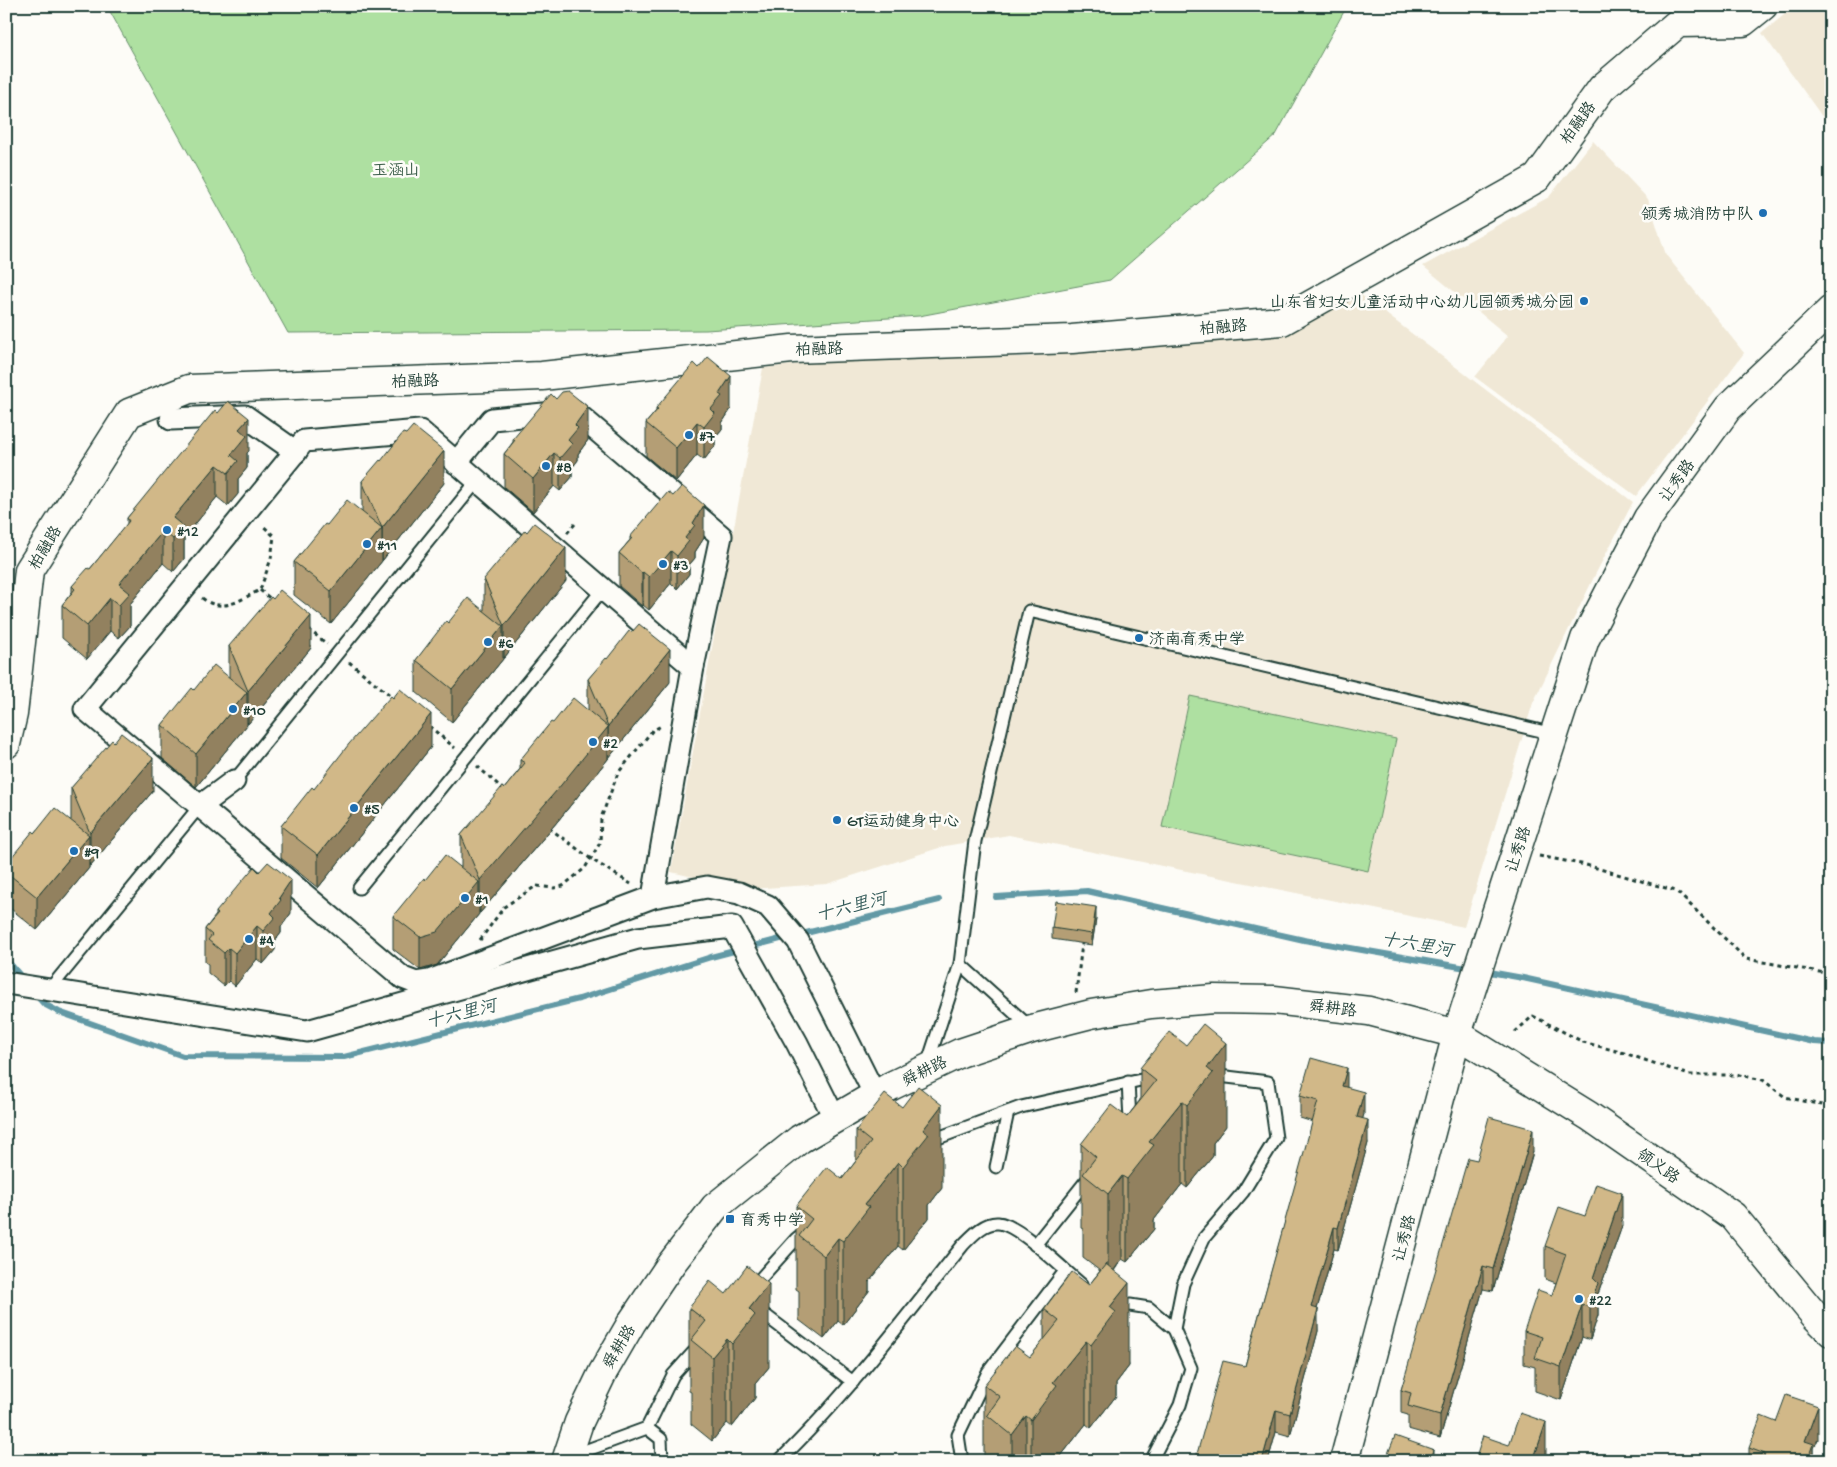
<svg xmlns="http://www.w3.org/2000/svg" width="1837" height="1467" font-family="'Gochi Hand','LXGW WenKai TC',sans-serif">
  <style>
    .built { fill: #f0e8d6 }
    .green { fill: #aee0a1; stroke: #668e6a }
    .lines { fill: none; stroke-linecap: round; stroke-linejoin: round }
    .stream { stroke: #6299a5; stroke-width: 6 }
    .lane-casing { stroke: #1f3d34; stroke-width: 15 }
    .street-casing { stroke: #1f3d34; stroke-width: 25 }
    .secondary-casing { stroke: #1f3d34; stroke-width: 31 }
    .path { stroke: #1f3d34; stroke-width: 3; stroke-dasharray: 4 4; stroke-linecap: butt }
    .lane { stroke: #fdfcf7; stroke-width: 11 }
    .street { stroke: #fdfcf7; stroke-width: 21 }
    .secondary { stroke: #fdfcf7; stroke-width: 28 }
    .wall { fill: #b49e75; stroke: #1f3d34 }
    .shaded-wall { fill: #92815f; stroke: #1f3d34 }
    .building { fill: #d1b888; stroke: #1f3d34 }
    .poi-dot { fill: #1f6fb2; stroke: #fdfcf7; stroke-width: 2 }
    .labels { text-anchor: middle; stroke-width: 5; stroke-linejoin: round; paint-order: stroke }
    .street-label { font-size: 16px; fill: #1f3d34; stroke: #fdfcf7 }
    .park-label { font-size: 16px; fill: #3c5e4a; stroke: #fdfcf7 }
    .poi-label { font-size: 16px; fill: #1f3d34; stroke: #fdfcf7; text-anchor: start }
    .water-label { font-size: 18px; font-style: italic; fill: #355c5a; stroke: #fdfcf7 }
  </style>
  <rect width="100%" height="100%" fill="#fdfcf7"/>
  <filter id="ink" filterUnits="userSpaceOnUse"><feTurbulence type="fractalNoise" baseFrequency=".02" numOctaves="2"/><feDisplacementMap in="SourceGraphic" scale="10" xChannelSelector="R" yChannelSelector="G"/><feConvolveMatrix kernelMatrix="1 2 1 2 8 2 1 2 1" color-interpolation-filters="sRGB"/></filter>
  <g filter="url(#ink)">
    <g class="built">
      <polygon points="1795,6 1831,6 1831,129 1762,33"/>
      <polygon points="1593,141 1648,199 1666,255 1744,353 1636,496 1475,377 1508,336 1423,266 1549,197"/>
      <polygon points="1356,291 1633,502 1596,573 1533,703 1464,927 1009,835 945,846 827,884 746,889 671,872 763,368 859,358 1023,357 1177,345 1329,296"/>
    </g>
    <g class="green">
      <polygon points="107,6 1347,6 1276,135 1110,280 919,316 706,330 288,333"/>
      <polygon points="1190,696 1396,739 1368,871 1162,827"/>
    </g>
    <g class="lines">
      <g class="stream">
        <polyline points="996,897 1087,891 1304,940 1472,969"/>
        <polyline points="798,935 939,900"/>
        <polyline points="6,959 23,979"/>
        <polyline points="1484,971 1523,978 1814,1042 1831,1043"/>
        <polyline points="34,993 44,1004 59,1012 183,1056 344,1057 579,999 711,957 788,937"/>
      </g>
      <g class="lane-casing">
        <g id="lane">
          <polyline points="234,781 477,481"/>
          <polyline points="359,888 603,589"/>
          <polyline points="49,990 199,807"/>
          <polyline points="1031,1028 960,964 975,841 1029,611 1554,734"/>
          <polyline points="927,1065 960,964"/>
          <polyline points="1126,1127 1130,1120 1128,1082"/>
          <polyline points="927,1142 1021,1107 1154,1077"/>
          <polyline points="996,1167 1008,1112"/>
          <polyline points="1035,1245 1090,1176"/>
          <polyline points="752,1288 796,1239 808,1229"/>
          <polyline points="1114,1307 1130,1305 1149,1308 1174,1329"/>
          <polyline points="757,1309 853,1382"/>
          <polyline points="571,1456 647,1428"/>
          <polyline points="662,1461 661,1439 647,1428 673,1375 699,1346"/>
          <path d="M 779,1461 C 847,1395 904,1319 963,1245 C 972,1236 984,1222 998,1223 C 1018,1224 1064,1270 1081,1284"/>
          <polyline points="962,1461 958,1435 988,1372 1065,1271"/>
          <polyline points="1151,1461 1180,1405 1191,1368 1174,1329 1183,1284 1204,1238 1243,1192 1276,1138 1268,1082 1211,1075"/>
        </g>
      </g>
      <g class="street-casing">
        <g id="street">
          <polyline points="171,419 245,416 296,452"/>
          <polyline points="456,463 492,419 574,411 721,536 693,667"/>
          <polyline points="199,807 234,781"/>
          <polyline points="653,897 429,981 416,983 403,978 85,709 304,441 420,431 693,667 653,897 707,887 739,893 768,906 798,941 875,1095"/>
          <polyline points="6,983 307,1031 638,938 732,927 797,1043 835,1119"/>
        </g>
      </g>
      <g class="secondary-casing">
        <g id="secondary">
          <polyline points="6,744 13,714 29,570 129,413 189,389 542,376 792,349 1072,339 1282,321 1537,178 1602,88 1678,23 1743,22 1763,6"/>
          <polyline points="566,1461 579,1422 603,1372 632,1322 671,1264 715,1207 800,1139 891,1086 960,1053 1032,1029 1091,1014 1151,1004 1214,999 1274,1000 1369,1011 1457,1034 1589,1116 1733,1216 1816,1317 1831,1332"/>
          <polyline points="1344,1461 1457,1034 1585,639 1648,518 1728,408 1831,310"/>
        </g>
      </g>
      <g class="path">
        <polyline points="567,533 575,524"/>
        <polyline points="260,590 272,600"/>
        <path d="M 202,598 C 223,614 239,600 260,590 L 271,559 L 274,536 L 262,525"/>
        <polyline points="308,629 327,644"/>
        <polyline points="349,662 395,699"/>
        <polyline points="429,726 455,748"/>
        <polyline points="477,766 504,790"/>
        <polyline points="549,828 591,859 631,884"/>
        <polyline points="1539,856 1586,865 1676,891 1746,959 1831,974"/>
        <polyline points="480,940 504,907 536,886 554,888 563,886 585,868 600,843 601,818 618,773 652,731 661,726"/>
        <polyline points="1076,993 1082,944"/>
        <polyline points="1515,1032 1533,1016 1583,1042 1624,1053 1689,1075 1739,1075 1763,1080 1785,1097 1831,1107"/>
      </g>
      <use href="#lane" class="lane"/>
      <use href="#street" class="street"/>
      <use href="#secondary" class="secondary"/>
    </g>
    <g class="wall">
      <polygon points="656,408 731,409 722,423 722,429 715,437 715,446 704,460 697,455 676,481 646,456 646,423 656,411"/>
      <polygon points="218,413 249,451 247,453 247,468 238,479 238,494 228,506 217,497 184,538 184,559 173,572 163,563 130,604 130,626 119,638 110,631 87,659 62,638 62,605 72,592 72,586 90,569 127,524 127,518"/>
      <polygon points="513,439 588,440 578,454 578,460 572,468 572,477 560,491 554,486 533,512 504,487 504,454 513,442"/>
      <polygon points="381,461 444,483 382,561 382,560 382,561 331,624 294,595 294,562 327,525 362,513 362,481"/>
      <polygon points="630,537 704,538 695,552 695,558 689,565 689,574 677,589 671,583 649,610 643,605 642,606 619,586 619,553 630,540"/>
      <polygon points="484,579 566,581 504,658 503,658 503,659 452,722 416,692 416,660 448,623 484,611"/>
      <polygon points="229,646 311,648 248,724 247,722 247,725 196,787 162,758 162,725 194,690 229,677"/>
      <polygon points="607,659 670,682 608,759 608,758 608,759 557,822 480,913 479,910 479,914 437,965 420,970 393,949 393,916 425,880 461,867 461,835 504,789 520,769 520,760 588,711 588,679"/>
      <polygon points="114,742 153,791 90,866 89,863 89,868 37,930 6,905 6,864 35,833 71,820 71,788"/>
      <polygon points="431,747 318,888 281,858 281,826 314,789"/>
      <polygon points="216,912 291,913 281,927 281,933 275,941 275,950 263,964 257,959 235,986 229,981 224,986 208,973 208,964 205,962 205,929 216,915"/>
      <polygon points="1096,919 1092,945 1052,939 1052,928"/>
      <polygon points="1140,1068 1226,1126 1213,1143 1213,1156 1187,1188 1182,1184 1154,1220 1154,1229 1127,1262 1122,1259 1114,1271 1129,1366 1116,1383 1116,1396 1091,1428 1086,1424 1057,1461 984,1461 984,1385 1030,1357 1044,1340 1044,1309 1089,1285 1100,1271 1083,1258 1083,1229 1081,1228 1081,1144 1127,1117 1140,1100"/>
      <polygon points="1347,1087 1364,1114 1362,1119 1368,1143 1338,1250 1334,1249 1317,1309 1318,1331 1290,1436 1276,1432 1268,1461 1195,1461 1245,1366 1313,1122 1300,1118 1300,1096"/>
      <polygon points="856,1130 942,1188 929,1205 929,1218 903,1250 898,1246 869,1282 869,1291 843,1325 838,1321 824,1339 799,1320 799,1291 796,1289 796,1206 842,1179 856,1161"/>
      <polygon points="1533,1152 1493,1291 1483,1289 1440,1438 1408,1429 1408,1415 1401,1413 1401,1390 1477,1160"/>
      <polygon points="1585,1216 1622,1226 1598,1294 1598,1315 1590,1340 1582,1337 1561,1400 1535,1391 1535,1367 1524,1364 1524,1331 1552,1295 1556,1283 1545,1279 1545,1246"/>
      <polygon points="689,1308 769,1367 755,1384 755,1398 732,1427 727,1423 712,1441 691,1424 691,1392 689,1391"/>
      <polygon points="1776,1422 1818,1439 1814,1448 1814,1461 1749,1461 1749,1448"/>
    </g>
    <g class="shaded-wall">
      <polygon points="731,376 731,409 722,423 722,429 715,437 715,446 704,460 704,427 711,409 719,394"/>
      <polygon points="588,407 588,440 578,454 578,460 572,468 572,477 560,491 560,458 575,425"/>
      <polygon points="249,418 249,451 247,453 247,468 238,479 238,494 228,506 228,473 231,455 239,429"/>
      <polygon points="697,422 697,455 676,481 676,448"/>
      <polygon points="444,451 444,483 382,561 382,528"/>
      <polygon points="554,453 554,486 533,512 533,479"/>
      <polygon points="217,465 217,497 184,538 184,559 173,572 173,518"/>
      <polygon points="704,505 704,538 695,552 695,558 689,565 689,574 677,589 677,556 685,538 693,523"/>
      <polygon points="382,528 382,561 331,624 331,591"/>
      <polygon points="163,531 163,563 130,604 130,626 119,638 119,584"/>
      <polygon points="566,548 566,581 504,658 504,626"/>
      <polygon points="671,551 671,583 649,610 649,577"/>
      <polygon points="643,572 643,605 642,606 642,573"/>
      <polygon points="110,598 110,631 87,659 87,626"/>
      <polygon points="311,616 311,648 248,724 248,691"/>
      <polygon points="503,626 503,659 452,722 452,689"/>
      <polygon points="670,649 670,682 608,759 608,726"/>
      <polygon points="247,692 247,725 196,787 196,754"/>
      <polygon points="431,714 431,747 318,888 318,855"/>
      <polygon points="608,727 608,759 557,822 480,913 480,880"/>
      <polygon points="153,758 153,791 90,866 90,833"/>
      <polygon points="89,835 89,868 37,930 37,897"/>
      <polygon points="291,880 291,913 281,927 281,933 275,941 275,950 263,964 263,931 271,913 279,898"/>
      <polygon points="479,882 479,914 437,965 420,970 420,937"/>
      <polygon points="1096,907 1096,919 1092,945 1092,934"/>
      <polygon points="257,926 257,959 235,986 235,953"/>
      <polygon points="229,948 229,981 224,986 224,953"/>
      <polygon points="1226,1043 1226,1126 1213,1143 1213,1156 1187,1188 1187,1105 1207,1068"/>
      <polygon points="1347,1068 1347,1090 1342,1086"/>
      <polygon points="1364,1092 1364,1114 1357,1140 1357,1117"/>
      <polygon points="1182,1101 1182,1184 1154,1220 1154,1229 1127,1262 1127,1179 1149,1142"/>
      <polygon points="942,1105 942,1188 929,1205 929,1218 903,1250 903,1167 923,1130"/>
      <polygon points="1368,1120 1368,1143 1338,1250 1338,1228"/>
      <polygon points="1533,1129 1533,1152 1493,1291 1493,1269"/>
      <polygon points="898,1162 898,1246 869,1282 869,1291 843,1325 843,1241 865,1204"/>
      <polygon points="1122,1176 1122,1259 1108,1278 1108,1194"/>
      <polygon points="1622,1193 1622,1226 1598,1294 1598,1315 1590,1340 1590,1307 1593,1278"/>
      <polygon points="1334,1227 1334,1249 1311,1330 1311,1307"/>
      <polygon points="838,1238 838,1321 824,1339 824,1256"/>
      <polygon points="1483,1266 1483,1289 1440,1438 1440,1415"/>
      <polygon points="1129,1283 1129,1366 1116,1383 1116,1396 1091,1428 1091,1345 1110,1307"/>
      <polygon points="769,1284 769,1367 755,1384 755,1398 732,1427 732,1344 749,1309"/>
      <polygon points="1582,1305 1582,1337 1561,1400 1561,1367"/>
      <polygon points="1318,1309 1318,1331 1290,1436 1290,1414"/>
      <polygon points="727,1339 727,1423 712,1441 712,1357"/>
      <polygon points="1086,1341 1086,1424 1057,1461 1031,1461 1031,1420 1053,1382"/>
      <polygon points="1818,1406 1818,1439 1814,1448 1814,1461 1805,1461 1805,1441"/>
      <polygon points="1276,1410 1276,1432 1268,1461 1262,1461"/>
      <polygon points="1026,1416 1026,1461 1012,1461 1012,1435"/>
      <polygon points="1546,1422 1546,1454 1544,1461 1533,1461"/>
      <polygon points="1434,1450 1434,1461 1430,1461"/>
    </g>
    <g class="building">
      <polygon points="708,357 731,376 719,394 722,396 711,409 715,413 704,427 697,422 676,448 646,423 658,409 656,408 694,363 699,368"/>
      <polygon points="568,391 588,407 575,425 578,428 568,440 572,444 560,458 554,453 533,479 504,454 515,440 513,439 551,394 556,399 562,392"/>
      <polygon points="228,401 249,418 239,429 247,436 231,455 238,461 228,473 217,465 173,518 184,527 173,539 163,531 119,584 130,593 119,605 110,598 87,626 62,605 75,589 72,586 88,568 90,569 129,521 127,518 215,410 218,413"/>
      <polygon points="413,426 444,451 382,528 362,481 380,460 381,461 403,433 406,434"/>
      <polygon points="682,486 704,505 693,523 695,525 685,538 689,541 677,556 671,551 649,577 643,572 642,573 619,553 632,538 630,537 668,492 673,496"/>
      <polygon points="347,500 382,528 331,591 294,562 325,524 327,525"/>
      <polygon points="534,523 566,548 504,626 484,579 525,530 527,532"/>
      <polygon points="280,590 311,616 248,691 229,646 271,597 273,599"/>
      <polygon points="468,598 503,626 452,689 416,660 446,621 448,623"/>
      <polygon points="639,624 670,649 608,726 588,679 606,658 607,659 629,631 632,632"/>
      <polygon points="214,665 247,692 196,754 162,725 192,688 194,690"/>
      <polygon points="400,689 431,714 318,855 281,826 312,787 314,789 349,744 391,696 393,698"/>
      <polygon points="573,698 608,727 557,790 480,880 461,835 502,787 504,789 525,763 520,760 551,722 553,723"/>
      <polygon points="121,733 153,758 90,833 71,788 112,740 114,742"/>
      <polygon points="55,808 89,835 37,897 6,872 6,864 33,831 35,833"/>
      <polygon points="445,855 479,882 437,932 420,937 393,916 424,878 425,880"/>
      <polygon points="268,862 291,880 279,898 281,900 271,913 275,917 263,931 257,926 235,953 229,948 224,953 208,940 212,935 205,929 218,914 216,912 254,867 259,872"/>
      <polygon points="1056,901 1096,907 1092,934 1052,928"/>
      <polygon points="1203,1024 1226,1043 1207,1068 1213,1073 1187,1105 1182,1101 1149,1142 1154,1145 1127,1179 1122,1176 1108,1194 1083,1174 1096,1157 1081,1144 1111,1105 1127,1117 1156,1081 1140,1068 1169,1032 1186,1045"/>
      <polygon points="1311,1058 1347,1068 1342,1086 1364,1092 1357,1117 1368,1120 1338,1228 1334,1227 1311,1307 1318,1309 1290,1414 1276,1410 1262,1461 1195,1461 1223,1361 1245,1366 1318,1101 1300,1096"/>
      <polygon points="918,1086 942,1105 923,1130 929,1134 903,1167 898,1162 865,1204 869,1207 843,1241 838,1238 824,1256 799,1236 812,1219 796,1206 827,1167 842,1179 871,1142 856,1130 885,1094 902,1107"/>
      <polygon points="1489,1117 1533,1129 1493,1269 1483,1266 1440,1415 1408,1406 1411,1393 1401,1390 1468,1158 1477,1160"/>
      <polygon points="1596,1184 1622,1193 1593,1278 1598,1283 1590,1307 1582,1305 1561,1367 1535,1358 1542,1337 1524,1331 1538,1290 1552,1295 1566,1254 1545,1246 1559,1207 1585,1216"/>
      <polygon points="1106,1264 1129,1283 1110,1307 1116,1312 1091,1345 1086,1341 1053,1382 1057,1385 1031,1420 1026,1416 1012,1435 987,1415 1000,1397 984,1385 1015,1346 1030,1357 1059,1321 1044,1309 1072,1272 1089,1285"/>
      <polygon points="747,1266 769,1284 749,1309 755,1315 732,1344 727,1339 712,1357 691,1340 706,1321 689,1308 710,1281 726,1294"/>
      <polygon points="1786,1395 1818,1406 1805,1441 1814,1444 1808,1461 1762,1461 1765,1454 1749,1448 1761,1416 1776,1422"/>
      <polygon points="1520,1413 1546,1422 1533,1461 1475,1461 1483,1436 1509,1445"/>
      <polygon points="1395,1436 1434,1450 1430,1461 1385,1461"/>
    </g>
  </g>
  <g class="poi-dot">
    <circle cx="1763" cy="213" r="5"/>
    <circle cx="1584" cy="301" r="5"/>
    <circle cx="689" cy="435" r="5"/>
    <circle cx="546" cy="466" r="5"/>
    <circle cx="167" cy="530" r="5"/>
    <circle cx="367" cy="544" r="5"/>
    <circle cx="663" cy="564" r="5"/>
    <circle cx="1139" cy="638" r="5"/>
    <circle cx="488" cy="642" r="5"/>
    <circle cx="233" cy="709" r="5"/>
    <circle cx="593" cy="742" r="5"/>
    <circle cx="354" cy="808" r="5"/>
    <circle cx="837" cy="820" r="5"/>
    <circle cx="74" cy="851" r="5"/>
    <circle cx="465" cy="898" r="5"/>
    <circle cx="249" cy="939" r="5"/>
    <rect x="725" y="1214" width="10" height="10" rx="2.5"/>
    <circle cx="1579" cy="1299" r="5"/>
  </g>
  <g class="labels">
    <g class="street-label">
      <text transform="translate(1577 122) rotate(-54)" y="6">柏融路</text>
      <text transform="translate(1223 326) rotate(-5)" y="6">柏融路</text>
      <text transform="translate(819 348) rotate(-2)" y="6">柏融路</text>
      <text transform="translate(415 380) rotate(-2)" y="6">柏融路</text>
      <text transform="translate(1676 480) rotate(-54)" y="6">让秀路</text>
      <text transform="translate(44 547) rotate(-59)" y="6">柏融路</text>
      <text transform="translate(1517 849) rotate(-72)" y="6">让秀路</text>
      <text transform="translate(1333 1007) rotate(7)" y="6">舜耕路</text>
      <text transform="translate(924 1070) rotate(-26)" y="6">舜耕路</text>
      <text transform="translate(1659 1165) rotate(35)" y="6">领义路</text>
      <text transform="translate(1403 1238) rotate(-75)" y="6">让秀路</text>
      <text transform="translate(618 1346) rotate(-59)" y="6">舜耕路</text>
    </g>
    <g class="park-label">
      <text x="396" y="175">玉涵山</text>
    </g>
    <g class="poi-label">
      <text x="1753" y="219" text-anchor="end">领秀城消防中队</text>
      <text x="1574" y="307" text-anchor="end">山东省妇女儿童活动中心幼儿园领秀城分园</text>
      <text x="699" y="441">#7</text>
      <text x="556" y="472">#8</text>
      <text x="177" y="536">#12</text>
      <text x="377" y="550">#11</text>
      <text x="673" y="570">#3</text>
      <text x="1149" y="644">济南育秀中学</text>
      <text x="498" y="648">#6</text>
      <text x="243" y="715">#10</text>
      <text x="603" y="748">#2</text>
      <text x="364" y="814">#5</text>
      <text x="847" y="826">GT运动健身中心</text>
      <text x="84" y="857">#9</text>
      <text x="475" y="904">#1</text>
      <text x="259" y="945">#4</text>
      <text x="740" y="1225">育秀中学</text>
      <text x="1589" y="1305">#22</text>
    </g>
    <g class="water-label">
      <text transform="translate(851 906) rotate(-14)" y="6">十六里河</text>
      <text transform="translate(1417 944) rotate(10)" y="6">十六里河</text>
      <text transform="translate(461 1013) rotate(-14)" y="6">十六里河</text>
    </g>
  </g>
  <rect width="1837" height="1467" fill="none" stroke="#fdfcf7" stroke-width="25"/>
  <rect x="12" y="12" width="1812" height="1442" fill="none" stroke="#1f3d34" stroke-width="2" filter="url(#ink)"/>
</svg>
